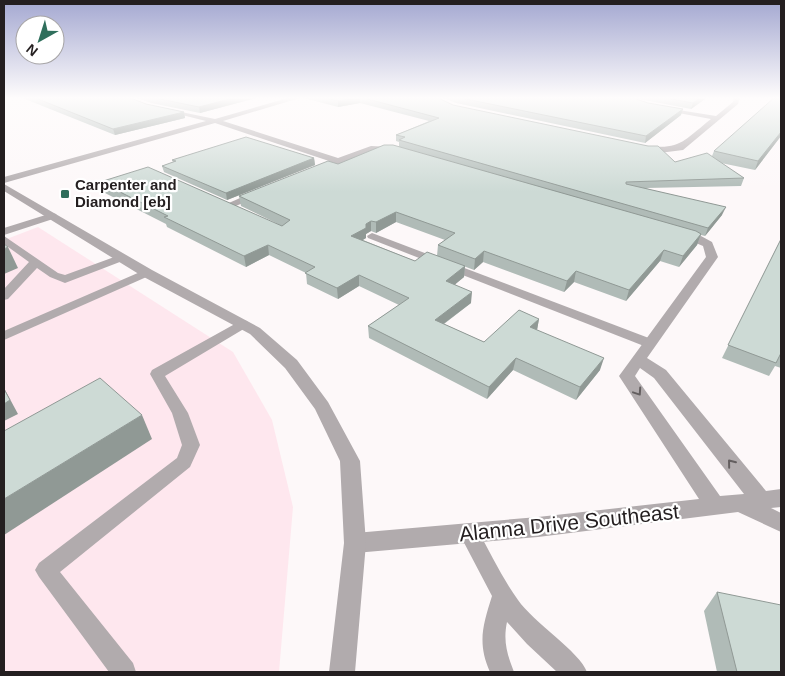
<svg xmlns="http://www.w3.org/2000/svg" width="785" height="676" font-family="Arial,sans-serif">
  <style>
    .built { fill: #fee7ee }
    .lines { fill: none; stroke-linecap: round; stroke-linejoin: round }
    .service { fill: #b1abad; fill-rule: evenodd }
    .minor { fill: #b1abad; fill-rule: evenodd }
    .tertiary { fill: #b1abad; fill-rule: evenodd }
    .wall { fill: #b0bbb7 }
    .shaded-wall { fill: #909995 }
    .building { fill: #cddad5; stroke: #909995 }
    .oneway { stroke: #635e5f }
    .poi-dot { fill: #2f6f5c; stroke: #fff; stroke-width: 2 }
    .labels { text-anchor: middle; stroke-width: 4.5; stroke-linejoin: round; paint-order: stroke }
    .far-poi-label { font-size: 15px; font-weight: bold; fill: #241f20; stroke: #fff; text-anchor: start }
    .near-street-label { font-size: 21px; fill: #241f20; stroke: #fff }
  </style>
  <rect width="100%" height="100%" fill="#fdf8f9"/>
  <polygon class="built" points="38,227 233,352 272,420 293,507 279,672 4,672 4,240"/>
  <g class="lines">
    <g class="service">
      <polygon points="372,233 654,340 656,343 654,346 644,346 368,238 367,236"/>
      <polygon points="4,236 58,273 65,275 117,256 125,256 127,258 125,260 65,283 50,277 37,268 8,299 4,300 4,289 29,262 4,244"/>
      <polygon points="147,269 151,271 153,273 151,275 4,340 4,331"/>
      <polygon points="242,320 247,321 249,324 247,327 165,376 188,413 200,445 190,467 60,572 133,663 136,672 109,672 39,577 35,570 39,563 177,458 182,445 172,413 150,374 152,370"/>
      <path d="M 470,526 L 477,529 C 490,552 502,578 518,600 C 533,622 580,652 587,672 L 557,672 L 527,644 L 507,622 C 503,641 507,654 514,672 L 490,672 C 477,643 483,625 492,596 L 460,535 L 463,529 Z"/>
    </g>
    <g class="minor">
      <polygon points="291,97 303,97 223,121 338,158 371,146 392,147 396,150 392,153 372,152 314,173 311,172 311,168 329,161 215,123 4,183 4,177 206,121 162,110 162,108 215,119"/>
      <path d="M 734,97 L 740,97 L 738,104 L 683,150 L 659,153 L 637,147 L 641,145 C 680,151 682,142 711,119 L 662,110 L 660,109 L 660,107 L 716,116 L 733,102 Z"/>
      <polygon points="258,190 262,191 262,195 231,208 223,208 222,206"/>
      <polygon points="52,213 56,214 57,216 56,218 4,235 4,228"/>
      <path d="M 681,230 L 701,236 L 712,242 L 718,257 L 647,358 L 666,370 L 766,491 L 781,489 L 781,507 L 771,508 L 781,513 L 781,532 L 738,512 L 538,537 L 355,553 L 347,550 L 344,543 L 347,536 L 355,533 L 538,517 L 699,499 L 619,376 L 706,257 L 703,246 L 677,235 L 675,233 L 677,231 ZM 640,368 L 654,378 L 744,494 L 720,496 L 635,376 Z"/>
    </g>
    <polygon class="tertiary" points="4,184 152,270 260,328 297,360 328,402 360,461 366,543 355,672 329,672 344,543 340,461 315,409 285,368 250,334 142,276 4,191"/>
  </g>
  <g class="wall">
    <polygon points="20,97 128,97 146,104 184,112 185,118 115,135"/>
    <polygon points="135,97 260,97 200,113 151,103"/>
    <polygon points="304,97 436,97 453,105 675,162 712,156 714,151 781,136 755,170 721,163 744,178 741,186 646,188 722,215 705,236 701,235 697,245 679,267 660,261 626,301 574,282 564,292 483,262 474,270 437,256 438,245 445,240 396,222 376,233 371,231 366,234 366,238 363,240 415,261 465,266 464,277 455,284 471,303 444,324 484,342 539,319 537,330 600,370 576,400 513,370 487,399 369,338 368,326 399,305 359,286 338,299 307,284 306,273 269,255 246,267 167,227 166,224 103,192 100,182 278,224 241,206 239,196 338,164 479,170 399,147 399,142 396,141 396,135 429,121 360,103 338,107 304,98"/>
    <polygon points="441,97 706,97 705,99 691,109 634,98 681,115 645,143 456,103"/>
    <polygon points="314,158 315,165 227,200 164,172 162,166 173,162 172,160"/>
    <polygon points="781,239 781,368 775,366 769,376 722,358"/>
    <polygon points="717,592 781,672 717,672 704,611"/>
  </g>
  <g class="shaded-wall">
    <polygon points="237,97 260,97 200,113 199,107"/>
    <polygon points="360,97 360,103 338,107 338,101"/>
    <polygon points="701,97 706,97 705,99 691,109 693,103"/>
    <polygon points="683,109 681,115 645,143 646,136"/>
    <polygon points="184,112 185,118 115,135 113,129"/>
    <polygon points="781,132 781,136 755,170 758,161"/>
    <polygon points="314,158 315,165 227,200 226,193"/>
    <polygon points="726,207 722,215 705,236 708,228"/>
    <polygon points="396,212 396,222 376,233 376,222"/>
    <polygon points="371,221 371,231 366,234 366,224"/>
    <polygon points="366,228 366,238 352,246 351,236"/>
    <polygon points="701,234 697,245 679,267 683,256"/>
    <polygon points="268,245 269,255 246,267 244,256"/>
    <polygon points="8,247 18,268 4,274 4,249"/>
    <polygon points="664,250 660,261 626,301 629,290"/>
    <polygon points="484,251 483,262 474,270 475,259"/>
    <polygon points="465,266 464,277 446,292 446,281"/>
    <polygon points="576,271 574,282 564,292 567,281"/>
    <polygon points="359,275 359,286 338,299 337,288"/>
    <polygon points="472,292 471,303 434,331 435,320"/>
    <polygon points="539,319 537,330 530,327"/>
    <polygon points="516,358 513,370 487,399 489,387"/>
    <polygon points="604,358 600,370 576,400 580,387"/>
    <polygon points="4,388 18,414 4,421"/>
    <polygon points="142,415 152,439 4,535 4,499"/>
  </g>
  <g class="building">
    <polygon points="33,97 128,97 146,104 184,112 113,129"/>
    <polygon points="150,97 237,97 199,107"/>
    <polygon points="322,97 359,97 338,101"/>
    <polygon points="360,97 436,97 453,105 648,146 658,146 675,162 707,153 744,178 626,182 626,184 726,207 708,228 399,140 405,137 396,135 439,118"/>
    <polygon points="456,97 630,97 648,103 683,109 646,136"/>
    <polygon points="661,97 701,97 693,103"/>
    <polygon points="775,97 781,97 781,132 758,161 714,151"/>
    <polygon points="246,137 314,158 226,193 162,166 176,161 172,160"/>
    <polygon points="384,145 393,145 696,231 701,234 683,256 664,250 629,290 576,271 567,281 484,251 475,259 438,245 455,233 396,212 376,222 371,221 366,224 366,228 351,236 415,261 427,252 465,266 446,281 472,292 435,320 484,342 519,310 539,319 530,327 604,358 580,387 516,358 489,387 368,326 409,298 359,275 337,288 305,273 315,267 268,245 244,256 164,217 168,216 100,182 148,167 282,226 290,220 239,196 328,161 338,164"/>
    <polygon points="781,239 781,353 776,363 728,345"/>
    <polygon points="4,244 8,247 4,249"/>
    <polygon points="100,378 142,415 4,499 4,431"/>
    <polygon points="4,389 10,400 4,404"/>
    <polygon points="717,592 781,605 781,672 737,672"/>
  </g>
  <defs><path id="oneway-chevron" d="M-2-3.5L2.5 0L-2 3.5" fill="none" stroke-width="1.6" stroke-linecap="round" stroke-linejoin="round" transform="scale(1.25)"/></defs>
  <g class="oneway">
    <use href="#oneway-chevron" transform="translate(638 392) rotate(56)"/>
    <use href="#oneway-chevron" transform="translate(731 463) rotate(-129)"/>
  </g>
  <linearGradient id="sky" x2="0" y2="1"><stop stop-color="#a4a8d1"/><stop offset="0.51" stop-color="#fefcfc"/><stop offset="1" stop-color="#fefcfc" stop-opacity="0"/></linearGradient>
  <rect width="785" height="192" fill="url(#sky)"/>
  <rect class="poi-dot" x="60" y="189" width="10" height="10" rx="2.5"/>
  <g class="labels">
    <g class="far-poi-label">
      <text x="75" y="190">Carpenter and<tspan x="75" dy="17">Diamond [eb]</tspan></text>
    </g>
    <g class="near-street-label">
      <text transform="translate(569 523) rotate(-6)" y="7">Alanna Drive Southeast</text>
    </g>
  </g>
  <rect width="785" height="676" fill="none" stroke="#241f20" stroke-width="10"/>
  <g transform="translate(40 40) rotate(219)"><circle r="24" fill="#ffffff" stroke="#a7a5a6"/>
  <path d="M0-4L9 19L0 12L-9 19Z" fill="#2f6f5c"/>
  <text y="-8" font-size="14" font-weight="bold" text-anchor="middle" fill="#241f20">N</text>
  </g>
</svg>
